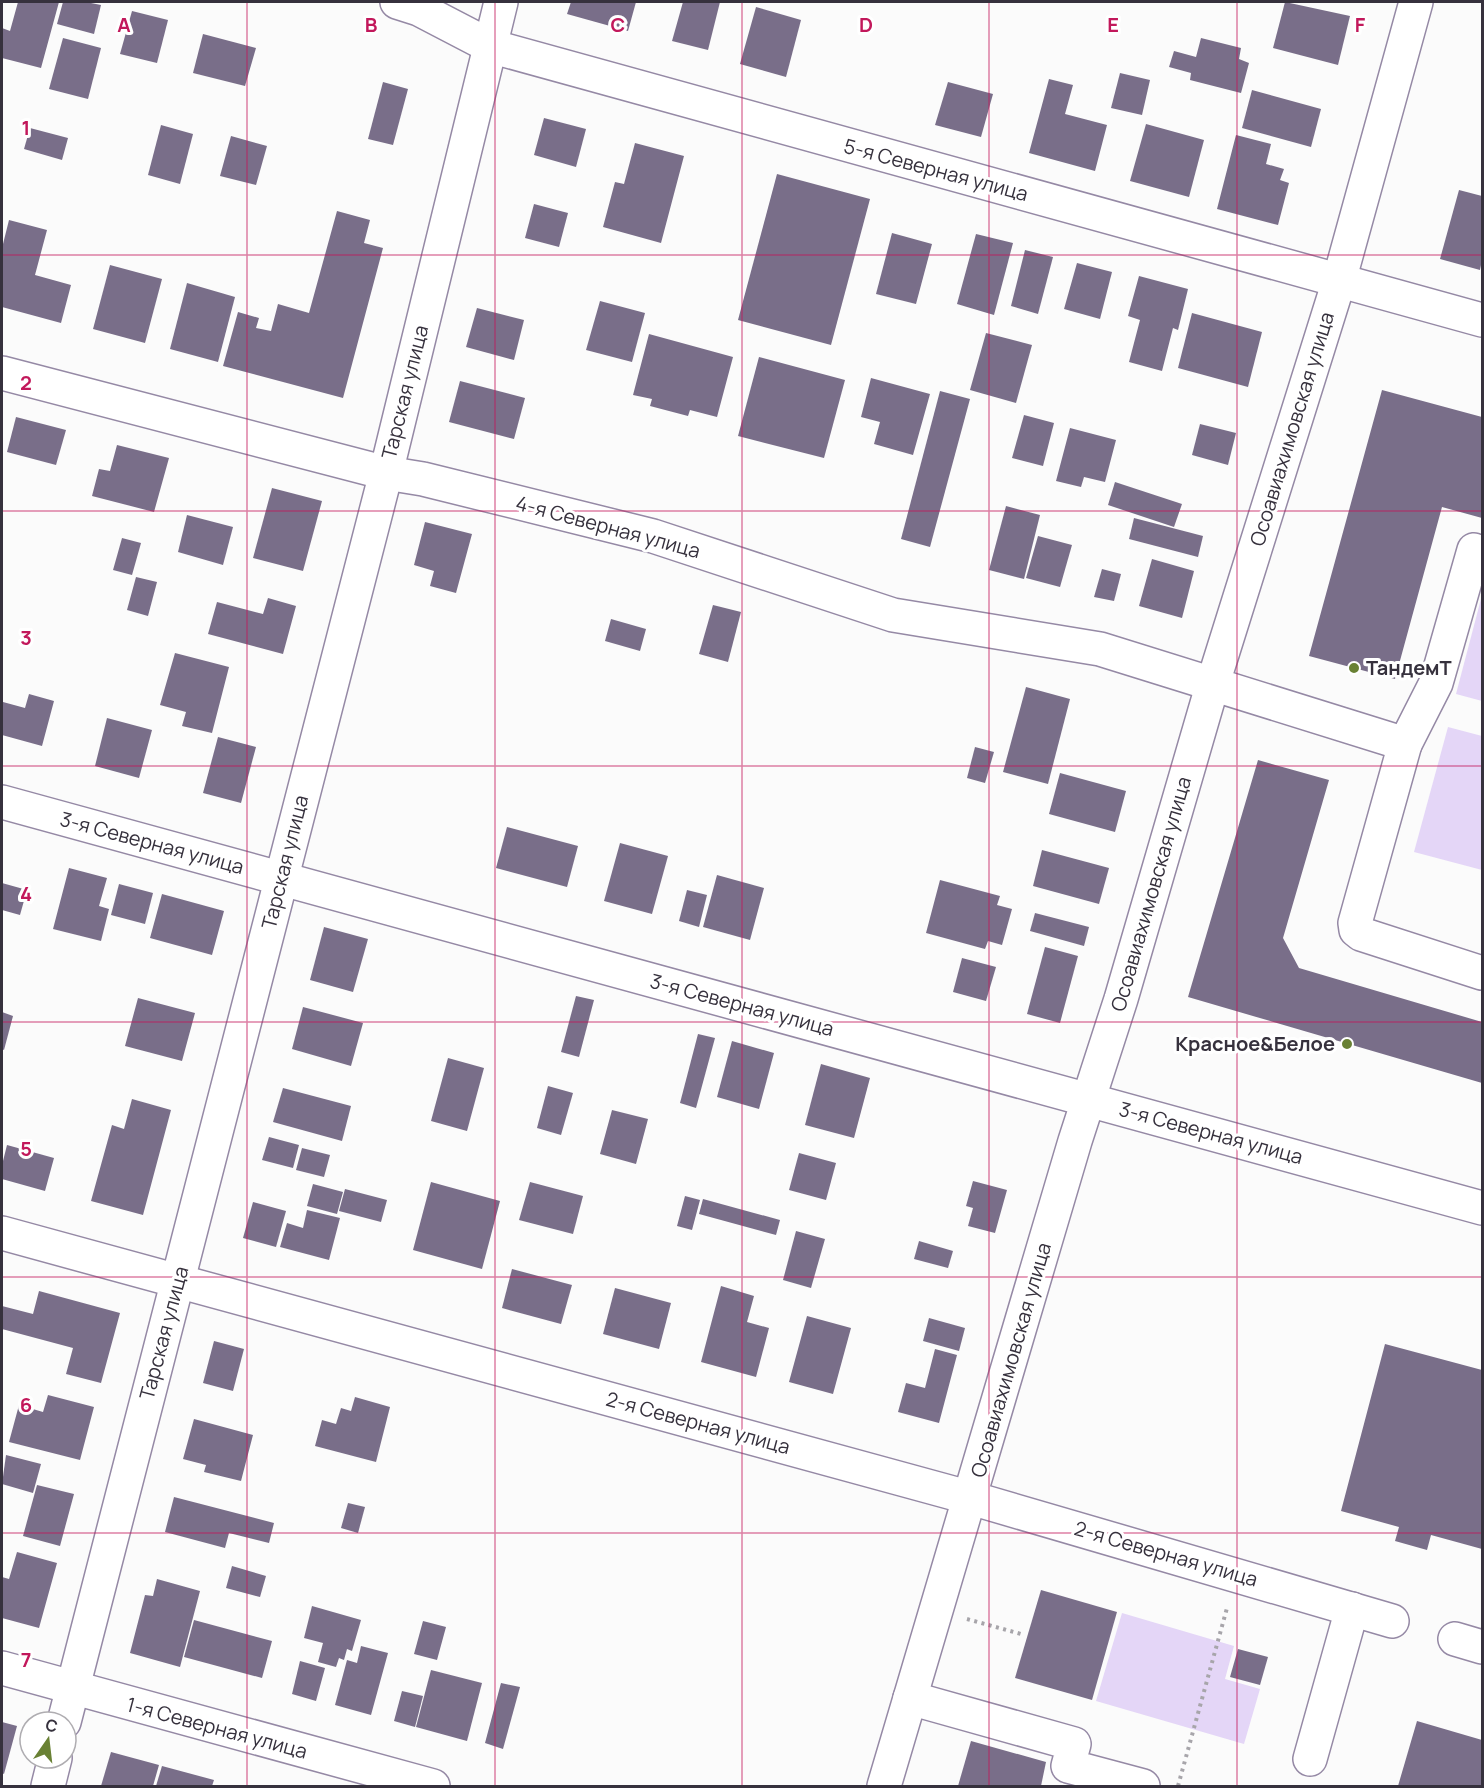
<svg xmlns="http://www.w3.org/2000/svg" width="1484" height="1788" font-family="Manrope,sans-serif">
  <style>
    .green { fill: #e4d6f7 }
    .building { fill: #796e89 }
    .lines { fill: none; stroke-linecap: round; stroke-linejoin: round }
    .minor-casing { stroke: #9589a5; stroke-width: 36 }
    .path { stroke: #a7a5aa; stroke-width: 4; stroke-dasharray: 3 4.5; stroke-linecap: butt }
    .minor { stroke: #fff; stroke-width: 33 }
    .grid { fill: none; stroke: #c2185b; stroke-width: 1.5; stroke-opacity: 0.55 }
    .poi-dot { fill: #698134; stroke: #fff; stroke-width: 2 }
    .labels { text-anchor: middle; stroke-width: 6; stroke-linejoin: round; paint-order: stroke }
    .street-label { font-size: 20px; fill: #36313d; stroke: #fff }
    .poi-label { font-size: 20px; font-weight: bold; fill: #36313d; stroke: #fff; text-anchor: start }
    .grid-label { font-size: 20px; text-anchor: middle; font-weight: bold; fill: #c2185b; stroke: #fff; stroke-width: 6; stroke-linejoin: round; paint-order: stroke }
  </style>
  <rect width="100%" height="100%" fill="#fbfbfb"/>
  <g class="green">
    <polygon points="1482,595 1482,701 1456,694"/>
    <polygon points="1448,727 1482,736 1482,870 1414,852"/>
    <polygon points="1122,1613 1234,1646 1225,1679 1260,1689 1244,1744 1096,1701"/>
  </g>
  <g class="building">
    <polygon points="18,2 59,2 41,68 2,58 2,28 10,31"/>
    <polygon points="63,2 86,2 101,5 94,34 57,24"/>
    <polygon points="571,2 636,2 628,31 567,14"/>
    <polygon points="683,2 720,2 708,50 672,41"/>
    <polygon points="1285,2 1350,16 1338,65 1273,48"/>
    <polygon points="756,7 801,20 786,77 740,64"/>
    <polygon points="132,11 168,20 157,63 120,54"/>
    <polygon points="203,34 256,48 245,86 193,73"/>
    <polygon points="63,38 101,48 88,99 49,89"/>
    <polygon points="1201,38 1241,48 1239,59 1249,63 1241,93 1190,80 1191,73 1169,67 1174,51 1196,57"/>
    <polygon points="1120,73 1150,80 1142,115 1111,108"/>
    <polygon points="1049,79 1073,85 1065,114 1107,125 1095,171 1029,153"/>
    <polygon points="383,82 408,89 393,145 368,139"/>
    <polygon points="948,82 993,94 981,137 935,125"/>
    <polygon points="1252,90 1321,109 1311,147 1242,128"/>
    <polygon points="544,118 586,129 576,167 534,155"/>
    <polygon points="1146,124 1204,140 1189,197 1130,181"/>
    <polygon points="161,125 193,134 180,184 148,175"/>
    <polygon points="30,128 68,138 62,160 24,149"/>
    <polygon points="1236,135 1271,144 1266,164 1284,169 1280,180 1289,183 1278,225 1217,209"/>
    <polygon points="231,136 267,146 256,185 220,176"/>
    <polygon points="635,143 684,156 661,243 603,227 615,182 624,184"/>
    <polygon points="777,174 870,199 831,345 738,320"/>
    <polygon points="1459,190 1482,196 1482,260 1480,270 1440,259"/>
    <polygon points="534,204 568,213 559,247 525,238"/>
    <polygon points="337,211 370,220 364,243 383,248 343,398 223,366 238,312 259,318 256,328 271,331 278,304 309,313"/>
    <polygon points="9,220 47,230 35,275 71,285 61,323 2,307 2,248"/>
    <polygon points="892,233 932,244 916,304 876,294"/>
    <polygon points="976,234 1013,243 994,315 957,304"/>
    <polygon points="1025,250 1053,257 1038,314 1011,306"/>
    <polygon points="1077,263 1112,272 1100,319 1064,309"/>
    <polygon points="110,265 162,279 145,343 93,329"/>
    <polygon points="1139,276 1188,289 1178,330 1173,328 1162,371 1129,362 1140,320 1128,316"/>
    <polygon points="187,283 235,297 218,362 170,349"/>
    <polygon points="600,301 645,313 632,362 586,350"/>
    <polygon points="477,308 524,320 514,360 466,347"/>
    <polygon points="1192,313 1262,332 1248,387 1178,368"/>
    <polygon points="986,333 1032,345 1016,403 970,390"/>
    <polygon points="649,334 733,357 717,417 690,410 688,416 650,406 652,399 633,395"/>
    <polygon points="759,357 845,380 824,458 738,436"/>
    <polygon points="871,378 930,394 913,455 874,444 880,422 861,417"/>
    <polygon points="460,381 525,398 514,439 449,422"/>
    <polygon points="1382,390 1482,417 1482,518 1442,507 1395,679 1309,656"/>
    <polygon points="940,391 970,399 930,547 901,539"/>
    <polygon points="1024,415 1054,423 1043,466 1012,458"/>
    <polygon points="16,417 66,430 56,465 7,452"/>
    <polygon points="1200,424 1236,433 1228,465 1192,455"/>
    <polygon points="1070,428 1116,440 1105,482 1084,477 1081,487 1056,481"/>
    <polygon points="117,445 169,458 154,512 92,496 99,469 110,471"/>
    <polygon points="1115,482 1182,504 1174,527 1108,505"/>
    <polygon points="272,488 322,501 303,571 253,558"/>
    <polygon points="1006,506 1040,515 1024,579 989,570"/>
    <polygon points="187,515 233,527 223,565 178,552"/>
    <polygon points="1134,518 1203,536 1198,557 1129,539"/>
    <polygon points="425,522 472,534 456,593 430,586 434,571 414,565"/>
    <polygon points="1038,536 1072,545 1060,587 1026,578"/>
    <polygon points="122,538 141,543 132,575 113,570"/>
    <polygon points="1152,559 1194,571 1182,618 1139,606"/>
    <polygon points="1102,569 1121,574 1114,601 1094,597"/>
    <polygon points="136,577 157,582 148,616 127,610"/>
    <polygon points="268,598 296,606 283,654 208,634 217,602 263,614"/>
    <polygon points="713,605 741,612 728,662 699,654"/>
    <polygon points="611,619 646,629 640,651 605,641"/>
    <polygon points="175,653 229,667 212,733 182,726 186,712 160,705"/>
    <polygon points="1026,687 1070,699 1048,784 1003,772"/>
    <polygon points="29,694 54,701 42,746 2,735 3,702 25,708"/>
    <polygon points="107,718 152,730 139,778 95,766"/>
    <polygon points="218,737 256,747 241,803 203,793"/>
    <polygon points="975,747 994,752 985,783 967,778"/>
    <polygon points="1258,760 1329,780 1283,938 1299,968 1482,1022 1482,1083 1188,997"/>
    <polygon points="1060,773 1126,791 1115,832 1049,814"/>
    <polygon points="507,827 578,846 567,887 496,868"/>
    <polygon points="620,843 668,856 652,914 604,901"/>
    <polygon points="1042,850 1109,868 1099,904 1033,886"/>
    <polygon points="69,868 107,878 99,906 109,909 101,941 53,929"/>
    <polygon points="717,875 764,888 750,940 703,927"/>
    <polygon points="940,880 1000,896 997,905 1012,909 1002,945 988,941 985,949 926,933"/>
    <polygon points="2,883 27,890 20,915 2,910"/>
    <polygon points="119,884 153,893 145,924 111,915"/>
    <polygon points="687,890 707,895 699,927 679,921"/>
    <polygon points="162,894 224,911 212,955 150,938"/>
    <polygon points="1035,913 1089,927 1084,946 1030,931"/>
    <polygon points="324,927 368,939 353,992 310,980"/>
    <polygon points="1045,947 1078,956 1060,1023 1027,1014"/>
    <polygon points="962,958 996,967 986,1001 953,992"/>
    <polygon points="576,996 594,1000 579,1057 561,1052"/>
    <polygon points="138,998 195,1013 182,1061 125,1046"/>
    <polygon points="303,1007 363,1023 351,1066 292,1049"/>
    <polygon points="2,1012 13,1016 4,1050 2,1049"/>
    <polygon points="698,1034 715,1038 696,1108 680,1103"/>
    <polygon points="732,1041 774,1053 759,1109 717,1097"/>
    <polygon points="448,1058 484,1068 467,1131 431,1121"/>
    <polygon points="821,1064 870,1078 854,1138 805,1125"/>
    <polygon points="548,1086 573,1093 561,1135 537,1128"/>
    <polygon points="283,1088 351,1106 342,1141 273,1122"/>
    <polygon points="132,1099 171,1110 143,1215 91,1201 112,1125 124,1129"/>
    <polygon points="612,1110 648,1119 636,1164 600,1154"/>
    <polygon points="269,1137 299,1145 293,1168 262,1160"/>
    <polygon points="7,1145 54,1158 45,1191 2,1179 2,1165"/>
    <polygon points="302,1148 330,1155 324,1177 296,1170"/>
    <polygon points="799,1153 836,1163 826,1200 789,1190"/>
    <polygon points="973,1181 1007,1190 995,1233 968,1226 973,1208 966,1206"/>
    <polygon points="431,1182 500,1201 482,1269 413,1250"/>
    <polygon points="530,1182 583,1196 573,1234 519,1220"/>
    <polygon points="313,1184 343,1192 337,1214 307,1206"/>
    <polygon points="345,1189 387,1200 381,1222 339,1211"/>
    <polygon points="685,1196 700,1200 692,1230 677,1226"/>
    <polygon points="703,1199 780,1220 776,1235 699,1214"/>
    <polygon points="253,1202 286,1211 276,1247 243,1238"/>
    <polygon points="307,1210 340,1218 329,1260 280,1247 287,1223 303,1228"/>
    <polygon points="796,1231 825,1239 811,1288 783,1280"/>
    <polygon points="919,1241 953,1251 948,1268 914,1259"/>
    <polygon points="512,1269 572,1285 561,1324 502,1308"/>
    <polygon points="721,1286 754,1296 747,1322 769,1328 756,1377 701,1362"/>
    <polygon points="615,1288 671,1303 659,1349 603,1334"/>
    <polygon points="39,1291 120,1313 101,1383 66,1374 73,1348 2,1329 2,1306 33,1314"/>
    <polygon points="807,1316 851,1328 833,1394 789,1382"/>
    <polygon points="929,1318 965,1328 959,1351 923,1341"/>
    <polygon points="214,1341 244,1349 233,1391 203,1383"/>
    <polygon points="1385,1344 1482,1370 1482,1549 1431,1535 1427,1550 1395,1541 1399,1527 1341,1511"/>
    <polygon points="935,1349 957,1355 939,1423 898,1412 906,1383 925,1388"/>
    <polygon points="48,1395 94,1407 80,1460 9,1442 19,1405 43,1412"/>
    <polygon points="355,1397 390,1407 376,1462 315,1446 322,1420 336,1424 341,1408 351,1411"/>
    <polygon points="194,1419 253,1435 241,1481 204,1472 206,1465 183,1459"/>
    <polygon points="6,1455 41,1464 33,1493 2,1484"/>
    <polygon points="37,1485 74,1494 60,1546 23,1536"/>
    <polygon points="174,1497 274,1523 269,1543 229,1533 225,1548 165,1532"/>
    <polygon points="348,1503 365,1507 358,1533 341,1528"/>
    <polygon points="17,1552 57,1563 39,1628 2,1618 2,1577 9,1579"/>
    <polygon points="232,1566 266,1576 260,1597 226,1588"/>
    <polygon points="157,1579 200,1591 180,1667 130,1653 145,1595 153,1596"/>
    <polygon points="1041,1590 1117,1612 1092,1700 1015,1678"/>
    <polygon points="312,1606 361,1620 352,1651 347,1649 344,1660 339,1658 336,1667 318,1662 323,1643 304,1638"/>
    <polygon points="194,1620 272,1641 262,1678 184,1657"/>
    <polygon points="423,1621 446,1627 437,1660 414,1654"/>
    <polygon points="361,1646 388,1653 371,1715 335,1705 347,1660 357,1663"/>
    <polygon points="1238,1649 1268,1657 1260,1685 1230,1677"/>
    <polygon points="300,1661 325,1668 316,1701 292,1694"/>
    <polygon points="431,1670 482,1683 467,1741 416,1727"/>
    <polygon points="501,1683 520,1687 503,1749 485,1743"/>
    <polygon points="402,1691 423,1696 415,1727 394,1721"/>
    <polygon points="1417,1721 1482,1740 1482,1786 1398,1786"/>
    <polygon points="2,1722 17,1726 4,1774 2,1773"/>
    <polygon points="971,1741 1046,1762 1041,1786 958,1786"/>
    <polygon points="111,1752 159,1765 153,1786 101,1786"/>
    <polygon points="162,1766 214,1780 212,1786 156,1786"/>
  </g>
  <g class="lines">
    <g class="minor-casing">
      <g id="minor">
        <polyline points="397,2 419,9 490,46 1482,320"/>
        <polyline points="2,373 386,473 423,479 653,536 893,615 1100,649 1405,744 1355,923 1356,930 1361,934 1482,973"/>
        <polyline points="1405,744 1436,683 1474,550"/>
        <polyline points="2,802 1482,1208"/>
        <polyline points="2,1233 971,1498 1392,1621"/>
        <polyline points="1455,1639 1482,1647"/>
        <polyline points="2,1668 433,1786"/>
        <polyline points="910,1698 1074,1744 1068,1766 1143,1786"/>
        <polyline points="64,1722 386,473 501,2"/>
        <polyline points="1310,1759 1352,1609"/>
        <polyline points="48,1786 55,1758"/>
        <polyline points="884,1786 1075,1141 1121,999 1213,683 1339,281 1416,2"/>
      </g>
    </g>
    <g class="path">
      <polyline points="967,1619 1021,1634"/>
      <polyline points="1178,1786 1227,1608"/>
    </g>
    <use href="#minor" class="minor"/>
  </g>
  <path class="grid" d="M 247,2 L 247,1786M 495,2 L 495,1786M 742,2 L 742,1786M 989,2 L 989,1786M 1237,2 L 1237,1786M 2,255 L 1482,255M 2,511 L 1482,511M 2,766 L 1482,766M 2,1022 L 1482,1022M 2,1277 L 1482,1277M 2,1533 L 1482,1533"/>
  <g class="poi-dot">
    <circle cx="1354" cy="668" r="6"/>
    <circle cx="1347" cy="1044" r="6"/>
  </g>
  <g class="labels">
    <g class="street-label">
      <text transform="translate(936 170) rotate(15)" y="7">5-я Северная улица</text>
      <text transform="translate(405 392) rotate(-76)" y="7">Тарская улица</text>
      <text transform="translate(1292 429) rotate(-73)" y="7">Осоавиахимовская улица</text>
      <text transform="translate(608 527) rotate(15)" y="7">4-я Северная улица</text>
      <text transform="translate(152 843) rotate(15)" y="7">3-я Северная улица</text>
      <text transform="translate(285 862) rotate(-76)" y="7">Тарская улица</text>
      <text transform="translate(1151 894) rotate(-74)" y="7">Осоавиахимовская улица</text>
      <text transform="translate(742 1005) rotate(15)" y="7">3-я Северная улица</text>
      <text transform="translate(1211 1133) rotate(15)" y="7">3-я Северная улица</text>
      <text transform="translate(164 1333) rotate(-75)" y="7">Тарская улица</text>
      <text transform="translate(1011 1360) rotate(-74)" y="7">Осоавиахимовская улица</text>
      <text transform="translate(698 1423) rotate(15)" y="7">2-я Северная улица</text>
      <text transform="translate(1166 1554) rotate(16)" y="7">2-я Северная улица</text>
      <text transform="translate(217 1728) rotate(15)" y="7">1-я Северная улица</text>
    </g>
    <g class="poi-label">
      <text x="1366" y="675">ТандемТ</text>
      <text x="1335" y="1051" text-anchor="end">Красное&amp;Белое</text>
    </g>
  </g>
  <g class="grid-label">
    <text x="124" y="32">A</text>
    <text x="371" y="32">B</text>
    <text x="618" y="32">C</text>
    <text x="866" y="32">D</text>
    <text x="1113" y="32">E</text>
    <text x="1360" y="32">F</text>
    <text x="26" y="135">1</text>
    <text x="26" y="390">2</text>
    <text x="26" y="645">3</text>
    <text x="26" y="901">4</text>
    <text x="26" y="1156">5</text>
    <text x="26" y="1412">6</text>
    <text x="26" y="1667">7</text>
  </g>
  <rect width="1484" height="1788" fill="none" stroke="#36313d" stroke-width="6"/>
  <g transform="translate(48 1740) rotate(14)"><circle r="28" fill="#ffffff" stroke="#afadb1" stroke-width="1.5"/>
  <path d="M0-4.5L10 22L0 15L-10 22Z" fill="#698134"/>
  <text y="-9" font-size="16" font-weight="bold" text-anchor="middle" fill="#36313d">С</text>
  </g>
</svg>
